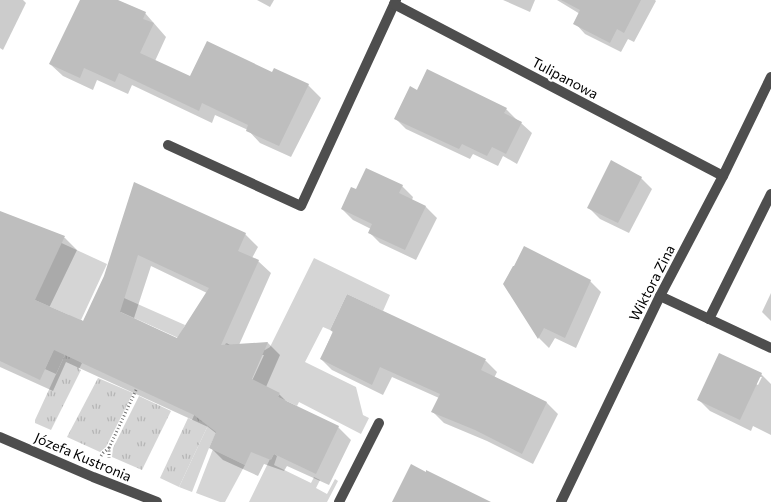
<svg xmlns="http://www.w3.org/2000/svg" width="771" height="502" font-family="Commissioner,sans-serif">
  <style>
    .grass { fill: url(#grass-tufts) }
    .garden { fill: #d5d5d5 }
    .shadow { fill: #0003; fill-rule: evenodd }
    .building { fill: #bebebe; fill-rule: evenodd }
    .lines { fill: none; stroke-linecap: round; stroke-linejoin: round }
    .path { stroke: #707070; stroke-width: 3; stroke-dasharray: 1 2.5; stroke-linecap: butt }
    .service { stroke: #4e4e4e; stroke-width: 10 }
    .minor { stroke: #4e4e4e; stroke-width: 10 }
    .labels { text-anchor: middle; stroke-width: 4.5; stroke-linejoin: round; paint-order: stroke }
    .street-label { font-size: 14px; fill: #000; stroke: #fff }
  </style>
  <defs>
    <pattern id="grass-tufts" width="24" height="20" patternUnits="userSpaceOnUse" patternTransform="scale(1.25)"><rect width="24" height="20" fill="#d5d5d5"/><path d="M3 7l-1-3M5 7V3M7 7l1-3M15 17l-1-3M17 17v-4M19 17l1-3" fill="none" stroke="#b5b5b5"/></pattern>
  </defs>
  <rect width="100%" height="100%" fill="#fff"/>
  <g class="grass">
    <polygon points="81,320 83,321 79,361 82,363 79,369 81,370 51,430 35,423 35,420"/>
    <polygon points="226,343 243,351 179,487 160,478 188,418 192,420"/>
    <polygon points="98,378 133,393 106,447 100,452 67,437"/>
    <polygon points="139,396 171,411 142,470 112,457 113,448"/>
  </g>
  <g class="garden">
    <polygon points="16,222 107,264 56,374 45,369 69,315 1,285"/>
    <polygon points="314,258 390,295 383,311 347,294 330,330 323,327 305,362 356,387 363,415 369,418 361,434 299,402 297,406 278,397 280,393 222,420 209,448 192,492 179,487 241,355 265,350 270,347"/>
    <polygon points="124,298 185,325 180,335 196,346 121,312 116,316"/>
    <polygon points="213,449 245,465 225,502 220,502 196,493"/>
    <polygon points="274,454 277,456 274,465 311,483 314,477 320,480 316,488 327,494 335,479 338,481 327,502 249,502 270,459 271,459"/>
  </g>
  <g class="shadow">
    <polygon points="0,0 23,0 26,3 3,50 0,48"/>
    <polygon points="82,0 116,0 145,13 166,37 155,61 191,78 272,74 308,85 321,98 291,157 260,143 248,130 215,115 212,123 132,85 128,94 97,80 93,90 63,76 50,64"/>
    <polygon points="257,0 274,0 270,7"/>
    <polygon points="503,0 535,0 530,12"/>
    <polygon points="557,0 655,0 656,1 634,42 628,39 621,52 585,34 575,23 580,14"/>
    <polygon points="417,91 506,109 517,120 521,123 532,133 517,164 503,156 498,166 473,154 470,159 406,129 395,118"/>
    <polygon points="641,178 652,189 629,233 600,219 589,208"/>
    <path d="M 135,184 L 245,234 L 258,247 L 252,258 L 258,261 L 271,273 L 239,345 L 268,343 L 280,355 L 266,387 L 279,394 L 289,404 L 338,427 L 351,440 L 329,485 L 287,466 L 284,471 L 264,464 L 258,476 L 223,460 L 210,447 L 217,434 L 208,427 L 66,362 L 53,391 L 0,367 L 0,213 L 65,238 L 77,250 L 49,308 L 84,323 L 105,276 ZM 151,266 L 207,293 L 177,339 L 134,318 ZM 261,355 L 264,355 L 250,385 L 248,384 Z"/>
    <polygon points="402,186 413,197 412,200 426,207 437,218 416,260 380,243 369,232 371,229 353,220 342,209 357,190"/>
    <polygon points="590,281 601,292 576,348 555,338 549,348 539,338 504,284"/>
    <polygon points="771,293 771,321 762,312"/>
    <polygon points="348,296 486,361 497,372 494,378 547,403 558,414 533,464 487,441 444,423 433,412 439,398 392,377 383,395 332,370 321,359"/>
    <path d="M 761,374 L 771,384 L 771,435 L 753,426 L 751,431 L 710,411 L 699,400 ZM 759,377 L 762,377 L 758,385 L 756,384 Z"/>
  </g>
  <g class="building">
    <polygon points="80,0 118,0 146,12 143,19 154,23 140,53 190,76 207,41 272,72 274,68 309,84 279,146 246,131 248,125 202,103 199,111 119,73 115,82 84,68 80,78 49,64"/>
    <polygon points="561,0 641,0 624,33 617,29 610,43 573,24 580,10"/>
    <polygon points="427,69 507,108 504,113 522,122 506,154 492,147 487,156 462,144 459,149 394,119 410,86 417,90"/>
    <polygon points="611,160 642,177 618,223 587,208"/>
    <polygon points="366,168 403,185 399,193 426,206 405,250 368,233 372,224 341,209 351,187 356,189"/>
    <path d="M 134,182 L 246,233 L 238,251 L 259,260 L 221,345 L 268,342 L 252,379 L 280,393 L 278,397 L 339,426 L 316,474 L 274,454 L 271,460 L 251,452 L 245,465 L 209,448 L 216,432 L 194,415 L 54,350 L 40,380 L 0,361 L 0,211 L 65,236 L 35,300 L 83,321 L 104,276 ZM 138,255 L 209,288 L 177,338 L 120,312 Z"/>
    <polygon points="524,246 591,280 565,338 544,328 538,339 503,284 513,266 514,266"/>
    <polygon points="347,294 486,359 481,370 547,402 522,454 475,430 431,412 440,394 380,367 372,385 320,359 333,332 330,330"/>
    <polygon points="719,353 762,373 740,420 697,400"/>
    <polygon points="411,464 426,472 426,470 491,502 392,502"/>
  </g>
  <g class="lines">
    <g class="path">
      <polyline points="109,448 137,388"/>
      <polyline points="101,456 103,453 109,448 109,458"/>
    </g>
    <g class="service">
      <polyline points="168,145 301,206 396,0"/>
      <polyline points="709,319 771,194"/>
      <polyline points="339,502 379,423"/>
    </g>
    <g class="minor">
      <polyline points="394,4 723,176"/>
      <polyline points="660,296 771,348"/>
      <polyline points="0,437 93,477 157,502"/>
      <polyline points="561,502 660,296 723,176 771,77"/>
    </g>
  </g>
  <g class="labels">
    <g class="street-label">
      <text transform="translate(565 78) rotate(28)" y="5">Tulipanowa</text>
      <text transform="translate(652 283) rotate(-63)" y="5">Wiktora Zina</text>
      <text transform="translate(83 457) rotate(23)" y="5">Józefa Kustronia</text>
    </g>
  </g>
</svg>
